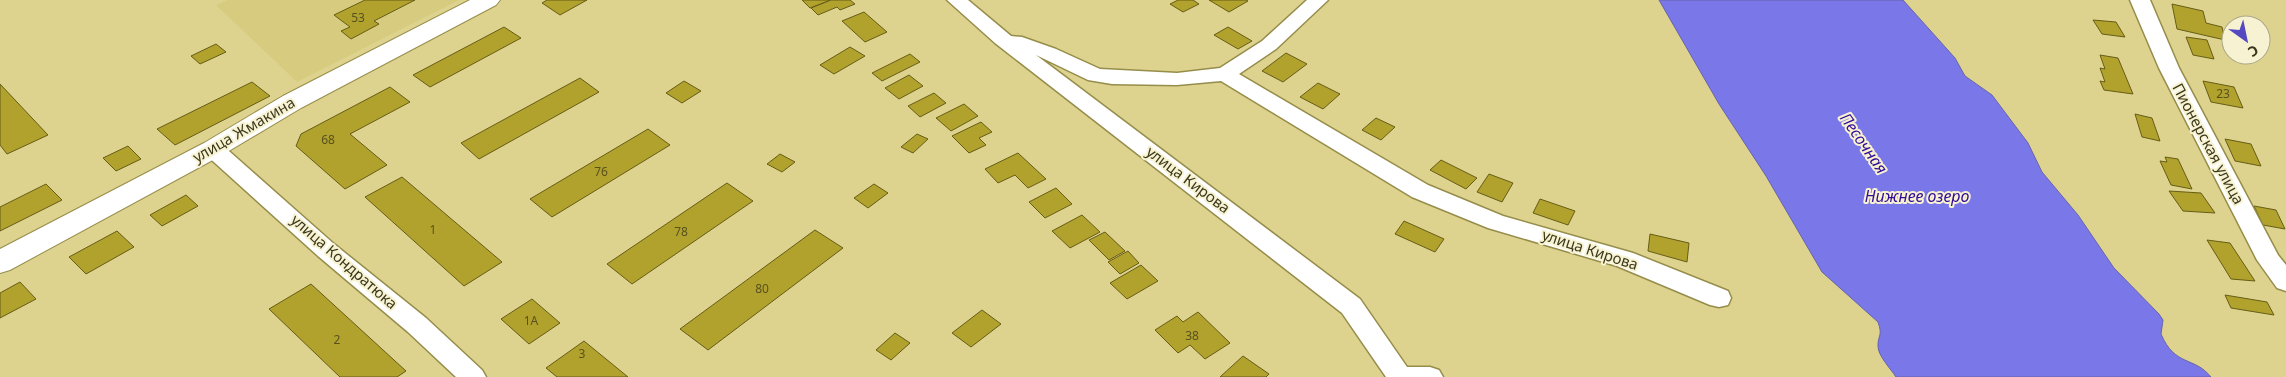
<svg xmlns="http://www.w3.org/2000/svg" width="2286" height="377" font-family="'Noto Sans',sans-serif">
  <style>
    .built { fill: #d6cb7e }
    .water { fill: #7a77e8; stroke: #6764ab }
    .building { fill: #b1a12d; stroke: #665d16 }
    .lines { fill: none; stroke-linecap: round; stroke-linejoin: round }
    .minor-casing { stroke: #968d4b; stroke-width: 3 }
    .tertiary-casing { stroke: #968d4b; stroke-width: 2 }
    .minor { fill: #fff; fill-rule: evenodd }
    .tertiary { fill: #fff; fill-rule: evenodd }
    .labels { text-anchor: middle; stroke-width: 4; stroke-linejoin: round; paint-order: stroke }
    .number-label { font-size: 12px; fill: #595220 }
    .street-label { font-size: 15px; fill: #3c381c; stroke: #f7f3d2 }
    .water-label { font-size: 16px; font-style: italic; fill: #330c98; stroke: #f7f3d2 }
  </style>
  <rect width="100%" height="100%" fill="#ddd38f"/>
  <polygon class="built" points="228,0 459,0 297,82 216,5"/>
  <path class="water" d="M 1659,0 L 1903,0 L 1955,58 L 1965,76 L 1992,95 L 2028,143 L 2042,172 L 2078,215 L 2114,268 L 2159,314 L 2163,320 L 2161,334 C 2175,367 2194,356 2211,377 L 1896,377 C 1891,369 1877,355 1878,345 C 1878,335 1883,336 1878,322 L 1822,272 L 1766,176 L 1719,104 Z"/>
  <g class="building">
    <polygon points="365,0 415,0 374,21 379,24 351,39 341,31 350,27 334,15"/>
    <polygon points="547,0 587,0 560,15 542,3"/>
    <polygon points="802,0 831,0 810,8"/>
    <polygon points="831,0 850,0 855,4 840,10 837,7 818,15 811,8"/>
    <polygon points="1178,0 1193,0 1199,4 1183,12 1170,4"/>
    <polygon points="1209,0 1246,0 1248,1 1229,12"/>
    <polygon points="2172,4 2203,11 2206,23 2222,27 2225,40 2177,29"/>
    <polygon points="864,12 887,32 865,42 842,21"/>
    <polygon points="2093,20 2116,22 2125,37 2102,34"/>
    <polygon points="504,27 521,38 430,87 413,75"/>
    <polygon points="1228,27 1252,41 1238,49 1214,35"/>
    <polygon points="2186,37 2207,40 2214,59 2193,55"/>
    <polygon points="216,44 226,52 200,64 191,56"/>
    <polygon points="850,47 865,56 834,74 820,65"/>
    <polygon points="1286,53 1307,64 1283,82 1262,71"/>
    <polygon points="910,54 920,62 882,81 872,73"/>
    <polygon points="2100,55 2118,58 2133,94 2104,90 2100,81 2105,82 2100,68 2105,69"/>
    <polygon points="909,75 923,86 899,99 885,88"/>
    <polygon points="580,78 599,92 479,159 461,143"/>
    <polygon points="684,81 701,91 682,103 666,93"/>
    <polygon points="2203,81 2234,87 2243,108 2211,102"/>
    <polygon points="252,82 270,96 175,145 157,129"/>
    <polygon points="1318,83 1340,94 1323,109 1300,97"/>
    <polygon points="0,84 48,135 7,154 0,145"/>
    <polygon points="390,87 410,102 350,134 387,165 345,189 296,146 301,134"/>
    <polygon points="934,93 946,103 920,117 908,106"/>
    <polygon points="964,104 978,116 951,131 936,118"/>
    <polygon points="2135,114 2152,118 2160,141 2142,137"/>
    <polygon points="1376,118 1395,127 1381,140 1362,130"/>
    <polygon points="981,122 992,132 979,138 986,145 969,153 952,136"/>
    <polygon points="648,129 670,145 552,217 530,199"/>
    <polygon points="917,134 928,139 913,153 901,147"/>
    <polygon points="2225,139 2251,144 2261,166 2235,161"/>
    <polygon points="128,146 141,159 116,171 103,158"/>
    <polygon points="1018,153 1046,179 1028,188 1015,175 998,183 985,169"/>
    <polygon points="780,154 795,162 782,172 767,164"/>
    <polygon points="2165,157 2178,159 2192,189 2171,185 2160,161 2167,162"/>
    <polygon points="1441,160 1477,178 1466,189 1430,170"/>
    <polygon points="1489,174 1513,183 1502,202 1477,192"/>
    <polygon points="402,177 502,262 464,286 365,197"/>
    <polygon points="727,183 753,201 632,284 607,264"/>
    <polygon points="46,184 62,200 0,231 0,207"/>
    <polygon points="874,184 888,193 868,208 854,198"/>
    <polygon points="1056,188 1072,204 1045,218 1029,202"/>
    <polygon points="2169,191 2201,193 2215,213 2183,211"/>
    <polygon points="186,195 198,206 162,226 150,215"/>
    <polygon points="1540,199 1575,211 1568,225 1533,213"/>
    <polygon points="2254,206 2276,210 2285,229 2263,225"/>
    <polygon points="1082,215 1100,232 1070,248 1052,231"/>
    <polygon points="1404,221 1444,239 1435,252 1395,234"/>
    <polygon points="815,230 843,248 708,350 680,329"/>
    <polygon points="117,231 134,247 86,274 69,257"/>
    <polygon points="1105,232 1125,251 1109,260 1089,240"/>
    <polygon points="1650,234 1689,243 1687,262 1648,251"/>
    <polygon points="2207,240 2230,243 2255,281 2231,279"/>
    <polygon points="1128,251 1139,263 1120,274 1108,262"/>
    <polygon points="1141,265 1158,281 1127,299 1110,283"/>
    <polygon points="20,282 36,299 0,318 0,293"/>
    <polygon points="311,284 406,371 397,377 340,377 269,309"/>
    <polygon points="2225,295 2267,302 2274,315 2231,308"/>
    <polygon points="532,299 560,323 529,344 501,319"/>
    <polygon points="982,310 1001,324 971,347 952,333"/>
    <polygon points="1198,312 1230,343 1205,359 1190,345 1178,353 1155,330 1177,316 1183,322"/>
    <polygon points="895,333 910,343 891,360 876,350"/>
    <polygon points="584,341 628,377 557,377 546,368"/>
    <polygon points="1243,356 1269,374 1266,377 1220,377"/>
  </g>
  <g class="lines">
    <g class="minor-casing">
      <g id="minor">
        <polygon points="947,0 968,0 1011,36 1022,37 1056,49 1100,69 1177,73 1220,68 1262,41 1307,0 1328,0 1276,49 1239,74 1428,185 1503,216 1633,253 1728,291 1731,298 1728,305 1719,307 1710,305 1617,266 1488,228 1412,197 1221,81 1177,85 1112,84 1088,80 1036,55 1360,299 1407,367 1430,367 1439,370 1443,377 1386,377 1342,313 995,43"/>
        <polygon points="2130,0 2150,0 2179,68 2278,255 2286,265 2286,291 2277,288 2257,260 2159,68"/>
        <polygon points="213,142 221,144 334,244 426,318 482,370 486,377 456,377 408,332 318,256 205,154 202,149 205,144"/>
      </g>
    </g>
    <g class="tertiary-casing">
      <polygon id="tertiary" points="470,0 500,0 496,5 301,108 222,155 10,270 0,273 0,249 204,143 283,96"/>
    </g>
    <use href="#minor" class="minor"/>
    <use href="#tertiary" class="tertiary"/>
  </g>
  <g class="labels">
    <g class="number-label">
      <text x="358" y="22">53</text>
      <text x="2223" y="98">23</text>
      <text x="328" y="144">68</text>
      <text x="601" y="176">76</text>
      <text x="433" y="234">1</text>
      <text x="681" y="236">78</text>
      <text x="762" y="293">80</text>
      <text x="531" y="325">1А</text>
      <text x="1192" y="340">38</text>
      <text x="337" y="344">2</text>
      <text x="582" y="358">3</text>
    </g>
    <g class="street-label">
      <text transform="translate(244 130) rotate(-30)" y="5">улица Жмакина</text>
      <text transform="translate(2208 144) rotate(62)" y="5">Пионерская улица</text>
      <text transform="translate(1188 180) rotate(37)" y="5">улица Кирова</text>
      <text transform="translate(1590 250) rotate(18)" y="5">улица Кирова</text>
      <text transform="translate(344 262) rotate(41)" y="5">улица Кондратюка</text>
    </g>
    <g class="water-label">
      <text transform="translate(1864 143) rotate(55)" y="6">Песочная</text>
      <text x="1917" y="202">Нижнее озеро</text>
    </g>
  </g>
  <g transform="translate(2246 40) rotate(147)"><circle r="24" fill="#f7f3d2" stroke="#aca889"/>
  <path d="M0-4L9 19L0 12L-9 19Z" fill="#5449c1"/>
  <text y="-8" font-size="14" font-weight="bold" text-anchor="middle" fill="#3c381c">С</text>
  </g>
</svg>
